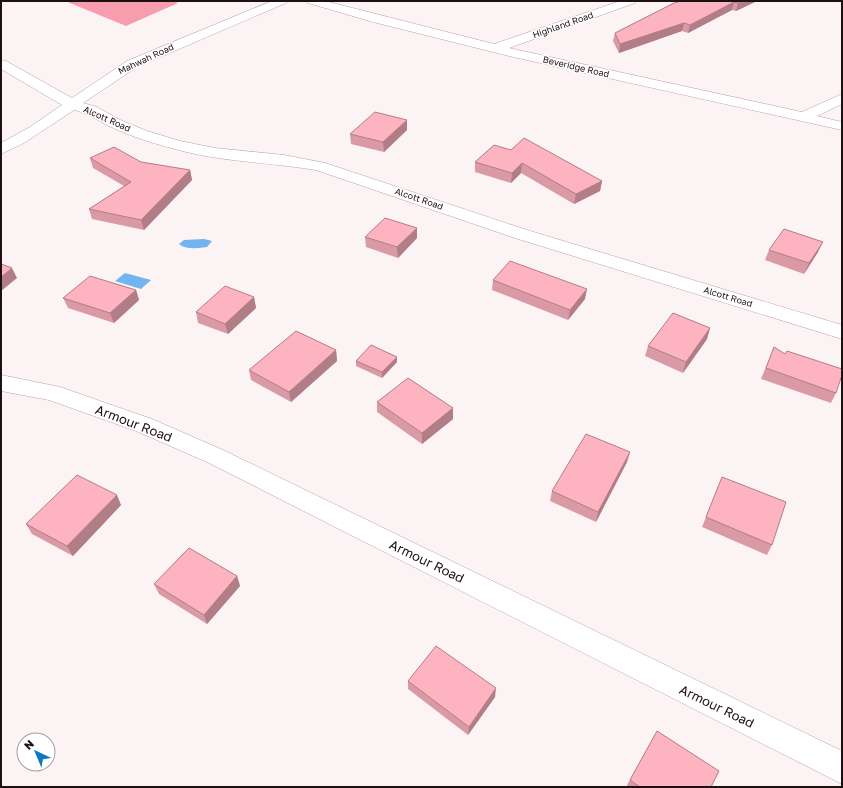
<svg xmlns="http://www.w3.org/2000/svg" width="843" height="788" font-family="'Golos Text',sans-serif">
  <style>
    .forest { fill: #f89dae }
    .water { fill: #72b4f0 }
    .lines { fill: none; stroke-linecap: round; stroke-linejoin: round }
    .minor-casing { stroke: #c39ca2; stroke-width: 1 }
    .minor { fill: #fff; fill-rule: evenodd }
    .wall { fill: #da9aa5 }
    .shaded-wall { fill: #b17d86 }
    .building { fill: #fdb3c0; stroke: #b17d86 }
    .labels { text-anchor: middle; stroke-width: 3; stroke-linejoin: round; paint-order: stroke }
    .far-street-label { font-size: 9px; fill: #1d1012; stroke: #fff }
    .near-street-label { font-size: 13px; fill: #1d1012; stroke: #fff }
  </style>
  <rect width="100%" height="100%" fill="#fcf3f4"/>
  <polygon class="forest" points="65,1 173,1 178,3 126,26"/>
  <g class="water">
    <path d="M 184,240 L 204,239 L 212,241 L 207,247 C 200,248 185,250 179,244 Z"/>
    <polygon points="125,273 151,280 141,289 115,281"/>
  </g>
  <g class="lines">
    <g class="minor-casing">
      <g id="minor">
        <path d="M 272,1 L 288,1 L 286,3 L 137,67 L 83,103 L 97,107 L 118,119 L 147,131 L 180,141 L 215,148 L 284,155 L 325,163 L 527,230 L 842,325 L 842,339 L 515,238 L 316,170 C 268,162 218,162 171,148 C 149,142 127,135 107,125 C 96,119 87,113 74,110 L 24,143 L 1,154 L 1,143 L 30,127 L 62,105 L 1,69 L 1,60 L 6,61 L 72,98 L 127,61 Z"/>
        <polygon points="306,1 325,1 494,44 620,1 637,1 635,3 509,48 802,112 842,94 842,104 817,116 842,122 842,130 509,56 373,22 308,3"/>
        <polygon points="1,375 60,387 152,419 223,450 842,751 842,784 207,462 136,431 49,400 1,391"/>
      </g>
    </g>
    <use href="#minor" class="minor"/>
  </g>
  <g class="wall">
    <polygon points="757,1 736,11 732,10 688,33 682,31 619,53 613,41 615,33 674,3"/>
    <polygon points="407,120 407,130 384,152 351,144 350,134"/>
    <polygon points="494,145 602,181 600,191 574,204 521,173 511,183 475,172 475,162"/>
    <polygon points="90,158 141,162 190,170 192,180 144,230 92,219 89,209 124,186 93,168"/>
    <polygon points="417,228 417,238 398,258 366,247 365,237"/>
    <polygon points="769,250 818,252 804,274 765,260"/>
    <polygon points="493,280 585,299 568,320 492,290"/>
    <polygon points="136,290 139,300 114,323 68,308 63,298"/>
    <polygon points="254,297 256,308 228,334 198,323 196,312"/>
    <polygon points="710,328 707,339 683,373 645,356 648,346"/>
    <polygon points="774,347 785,354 836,393 831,403 761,379"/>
    <polygon points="336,350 337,361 291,402 251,380 249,370"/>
    <polygon points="356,361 397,362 382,378 356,366"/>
    <polygon points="377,402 453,408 453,419 422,444 377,412"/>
    <polygon points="627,462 596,522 550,501 552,491"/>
    <polygon points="722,477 772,545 767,555 702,527"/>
    <polygon points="121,505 73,556 32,534 26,524"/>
    <polygon points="237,576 240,586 207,624 159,594 154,584"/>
    <polygon points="408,681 495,697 468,735 408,689"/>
    <polygon points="657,731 711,787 626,787"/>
  </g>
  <g class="shaded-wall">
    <polygon points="742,1 757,1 736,11 738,3"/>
    <polygon points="734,2 732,10 688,33 690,25"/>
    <polygon points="684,23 682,31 619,53 620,44"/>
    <polygon points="407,120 407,130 384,152 383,142"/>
    <polygon points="522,163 521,173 511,183 512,173"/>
    <polygon points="190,170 192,180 144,230 141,220"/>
    <polygon points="602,181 600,191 574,204 576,194"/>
    <polygon points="417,228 417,238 398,258 397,247"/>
    <polygon points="823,242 818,252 804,274 809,263"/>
    <polygon points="12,268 17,278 1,291 1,277"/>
    <polygon points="587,289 585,299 568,320 570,310"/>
    <polygon points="136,290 139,300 114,323 110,313"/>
    <polygon points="254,297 256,308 228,334 225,324"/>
    <polygon points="710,328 707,339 683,373 686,362"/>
    <polygon points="336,350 337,361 291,402 289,392"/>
    <polygon points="397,357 397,362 382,378 382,372"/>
    <polygon points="453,408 453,419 422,444 422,433"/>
    <polygon points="630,452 627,462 596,522 598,512"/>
    <polygon points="117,495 121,505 73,556 67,546"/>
    <polygon points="237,576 240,586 207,624 204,615"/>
    <polygon points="496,688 495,697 468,735 469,727"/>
  </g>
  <g class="building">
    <polygon points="681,1 742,1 738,3 734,2 690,25 684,23 620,44 615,33 674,3"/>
    <polygon points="375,112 407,120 383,142 350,134"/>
    <polygon points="524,138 602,181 576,194 522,163 512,173 475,162 494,145 511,150"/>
    <polygon points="114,147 141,162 190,170 141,220 89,209 131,182 90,158"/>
    <polygon points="385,218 417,228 397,247 365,237"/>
    <polygon points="784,229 823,242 809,263 769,250"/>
    <polygon points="510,261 587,289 570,310 493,280"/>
    <polygon points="1,264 12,268 1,277"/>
    <polygon points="90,276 136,290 110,313 63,298"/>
    <polygon points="225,286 254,297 225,324 196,312"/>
    <polygon points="673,313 710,328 686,362 648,346"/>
    <polygon points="296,331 336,350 289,392 249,370"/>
    <polygon points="371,345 397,357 382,372 356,361"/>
    <polygon points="774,347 785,354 787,351 842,369 842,375 836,393 766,368"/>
    <polygon points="408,378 453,408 422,433 377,402"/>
    <polygon points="586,434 630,452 598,512 552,491"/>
    <polygon points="77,475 117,495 67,546 26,524"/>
    <polygon points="722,477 786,502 772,545 706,517"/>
    <polygon points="189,548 237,576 204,615 154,584"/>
    <polygon points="436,646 496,688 469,727 408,681"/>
    <polygon points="657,731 719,771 711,787 640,787 630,780"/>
  </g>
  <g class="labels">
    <g class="far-street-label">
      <text transform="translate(563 25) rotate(-19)" y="3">Highland Road</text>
      <text transform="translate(146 59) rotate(-25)" y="3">Mahwah Road</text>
      <text transform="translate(576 67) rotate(13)" y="3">Beveridge Road</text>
      <text transform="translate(107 119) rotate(24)" y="3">Alcott Road</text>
      <text transform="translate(419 199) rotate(19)" y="3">Alcott Road</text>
      <text transform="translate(728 297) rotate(17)" y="3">Alcott Road</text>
    </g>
    <g class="near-street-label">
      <text transform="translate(134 423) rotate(21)" y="5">Armour Road</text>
      <text transform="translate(427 561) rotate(26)" y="5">Armour Road</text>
      <text transform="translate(717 706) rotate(26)" y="5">Armour Road</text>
    </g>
  </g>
  <rect width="843" height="788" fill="none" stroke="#1d1012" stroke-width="4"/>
  <g transform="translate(36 752) rotate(316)"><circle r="19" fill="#ffffff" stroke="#a59fa0"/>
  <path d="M0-3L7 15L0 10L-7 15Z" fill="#0c78c3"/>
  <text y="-6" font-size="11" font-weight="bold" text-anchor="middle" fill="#1d1012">N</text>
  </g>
</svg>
